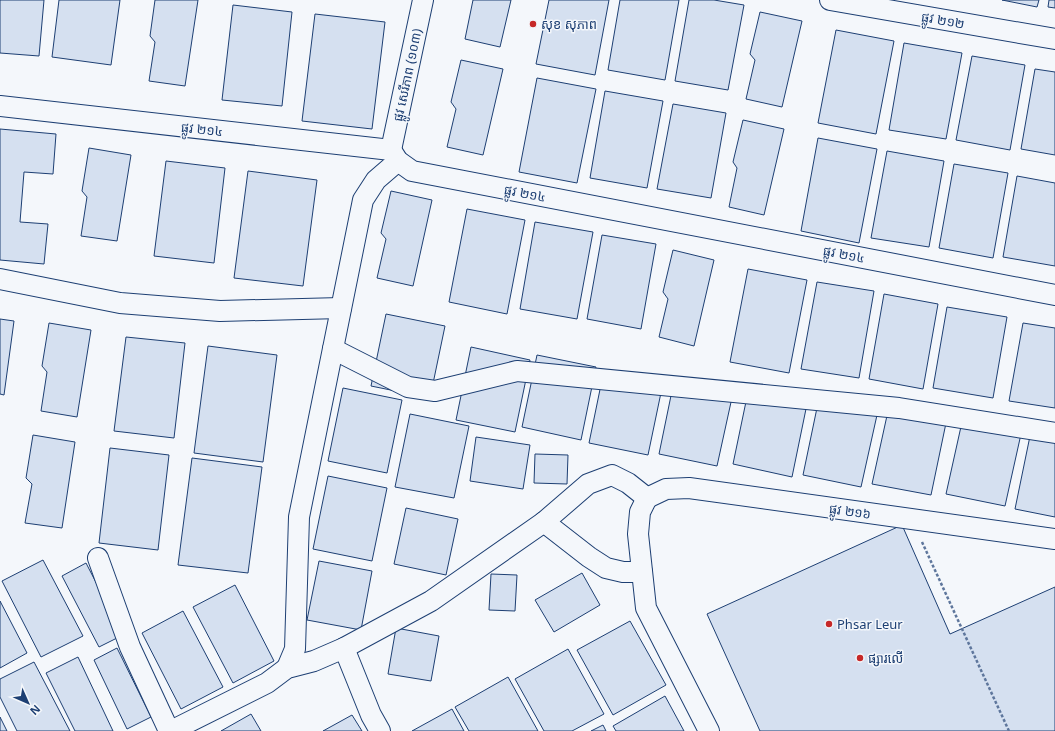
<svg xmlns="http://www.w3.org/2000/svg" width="1055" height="731" font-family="'Noto Sans','Noto Sans Khmer',sans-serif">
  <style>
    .building { fill: #d5e0f0; stroke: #1d3f73 }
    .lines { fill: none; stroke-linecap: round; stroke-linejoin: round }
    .minor-casing { stroke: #1d3f73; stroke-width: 22 }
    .path { stroke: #5e769c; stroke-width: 2.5; stroke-dasharray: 3 2; stroke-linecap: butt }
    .minor { stroke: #f4f7fb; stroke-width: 20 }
    .poi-dot { fill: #c62828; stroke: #f4f7fb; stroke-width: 1.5 }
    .labels { text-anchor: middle; stroke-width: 3; stroke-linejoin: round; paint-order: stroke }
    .street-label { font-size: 13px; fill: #1d3f73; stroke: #f4f7fb }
    .poi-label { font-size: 13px; fill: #1d3f73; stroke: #f4f7fb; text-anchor: start }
  </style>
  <rect width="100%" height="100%" fill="#f4f7fb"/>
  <g class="building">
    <polygon points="0,0 44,0 39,56 0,53"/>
    <polygon points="59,0 120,0 111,65 52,57"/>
    <polygon points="155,0 198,0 185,86 149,81 155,42 150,36"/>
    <polygon points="473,0 511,0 500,47 465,39"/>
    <polygon points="549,0 609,0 595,75 536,64"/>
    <polygon points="620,0 679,0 665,80 608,70"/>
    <polygon points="689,0 714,0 744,5 728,90 675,81"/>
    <polygon points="1002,0 1039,0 1037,7"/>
    <polygon points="1049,0 1055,0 1055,8 1048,7"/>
    <polygon points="233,5 292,12 282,106 222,100"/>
    <polygon points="760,12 802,21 782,107 746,99 755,60 750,54"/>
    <polygon points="315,14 385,22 372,129 302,121"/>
    <polygon points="836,30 894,41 876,134 818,123"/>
    <polygon points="904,43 962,53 946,139 889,130"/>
    <polygon points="972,56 1025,65 1010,150 956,140"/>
    <polygon points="461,60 503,69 483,155 447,147 456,109 451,102"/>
    <polygon points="1035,69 1055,72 1055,155 1021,149"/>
    <polygon points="537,78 596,89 577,183 519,172"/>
    <polygon points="605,91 663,101 647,188 590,178"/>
    <polygon points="673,104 726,113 711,198 657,189"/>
    <polygon points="743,120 784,129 764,215 729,207 737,168 733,162"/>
    <polygon points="0,129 56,134 53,174 24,172 20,222 48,224 44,264 0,260"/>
    <polygon points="818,138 877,149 859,243 801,231"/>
    <polygon points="89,148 131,155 117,241 81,236 87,197 82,191"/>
    <polygon points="887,151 944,161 929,247 871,238"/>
    <polygon points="166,161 225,168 214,263 154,256"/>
    <polygon points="954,164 1008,173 993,258 939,248"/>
    <polygon points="248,171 317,180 303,286 234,278"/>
    <polygon points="1017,176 1055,183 1055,266 1003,257"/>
    <polygon points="391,191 432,200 413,286 377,278 386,239 381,233"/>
    <polygon points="467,209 525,220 507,314 449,302"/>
    <polygon points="535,222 593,232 577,319 520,309"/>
    <polygon points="602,235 656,244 641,329 587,319"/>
    <polygon points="673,250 714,260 694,346 659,337 668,299 663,292"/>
    <polygon points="748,269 807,280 789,373 730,362"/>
    <polygon points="817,282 874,291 859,378 801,369"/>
    <polygon points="884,294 938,304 923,389 869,379"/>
    <polygon points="947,307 1007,317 993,398 933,388"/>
    <polygon points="386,314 445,326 430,398 371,386"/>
    <polygon points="0,319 14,321 4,395 0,394"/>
    <polygon points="49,323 91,330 77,417 41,411 47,372 42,366"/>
    <polygon points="1023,323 1055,328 1055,408 1009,401"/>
    <polygon points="126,337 185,343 174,438 114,431"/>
    <polygon points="208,346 277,355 263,462 194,453"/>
    <polygon points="471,347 530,360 515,432 456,420"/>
    <polygon points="537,355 596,367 581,440 522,427"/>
    <polygon points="604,370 663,383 648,455 589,443"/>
    <polygon points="674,381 733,393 717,466 659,454"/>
    <polygon points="343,388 402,400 387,473 328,461"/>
    <polygon points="748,392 807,404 792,477 733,464"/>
    <polygon points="818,403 877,415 861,487 803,475"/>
    <polygon points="888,411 946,423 931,495 872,484"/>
    <polygon points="410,414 469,426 454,498 395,487"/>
    <polygon points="962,422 1021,434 1005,506 946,494"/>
    <polygon points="33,435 75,442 62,528 25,523 32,484 26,478"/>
    <polygon points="1030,436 1055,441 1055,517 1015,509"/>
    <polygon points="476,437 530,445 523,489 470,481"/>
    <polygon points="110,448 169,455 158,550 99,543"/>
    <polygon points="535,454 568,455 567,484 534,483"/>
    <polygon points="192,458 262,467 248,573 178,565"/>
    <polygon points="328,476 387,488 372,561 313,549"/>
    <polygon points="406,508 458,519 446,575 394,564"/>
    <polygon points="902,525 950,634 1055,587 1055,731 760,731 707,614"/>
    <polygon points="43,560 83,636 41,657 2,581"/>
    <polygon points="319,561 372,571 361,630 307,620"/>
    <polygon points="86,563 123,635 99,647 62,576"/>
    <polygon points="582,573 600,605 554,632 535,600"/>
    <polygon points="491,574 517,575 515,611 489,610"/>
    <polygon points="235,585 274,661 233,683 193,607"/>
    <polygon points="0,601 27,653 0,668"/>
    <polygon points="183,611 223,687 181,709 142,633"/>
    <polygon points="630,621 666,685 613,715 577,650"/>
    <polygon points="396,628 439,636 431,681 388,674"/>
    <polygon points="117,648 151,717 127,729 94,660"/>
    <polygon points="568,649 604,714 572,731 544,731 515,679"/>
    <polygon points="78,657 113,731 75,731 46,673"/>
    <polygon points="34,662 70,731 17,731 0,697 0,679"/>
    <polygon points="508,677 538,731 469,731 455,707"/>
    <polygon points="665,696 684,731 616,731 613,726"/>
    <polygon points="452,709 464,731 412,731"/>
    <polygon points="251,714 261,731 221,731"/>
    <polygon points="352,715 362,731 323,731"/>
    <polygon points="0,717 7,731 0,731"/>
    <polygon points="603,725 606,731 591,731"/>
  </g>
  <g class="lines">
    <g class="minor-casing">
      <g id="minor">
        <polyline points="830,0 1055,39"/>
        <polyline points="0,106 391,150"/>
        <polyline points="391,150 398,161 412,171 1055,295"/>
        <polyline points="391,150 423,0"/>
        <polyline points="0,279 120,303 220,311 341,308"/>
        <polyline points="333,349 408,387 435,391 517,371 899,408 1055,433"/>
        <polyline points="647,498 666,489 689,488 1055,539"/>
        <polyline points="647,498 640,512 638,534 646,608 709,731"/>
        <polyline points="544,522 589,557 606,568 623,572 642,572"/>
        <polyline points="98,558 130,647 169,731"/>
        <polyline points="344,648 431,601 544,522 588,484 612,475 628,483 647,498"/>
        <polyline points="287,668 295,649 299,517 363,200 376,180 398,161"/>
        <polyline points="171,731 267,683 287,668 314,661 344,648 371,715 380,731"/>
      </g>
    </g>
    <polyline class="path" points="922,542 1009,731"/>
    <use href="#minor" class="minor"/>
  </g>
  <g class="poi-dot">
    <circle cx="533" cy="24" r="4"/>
    <circle cx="829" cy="624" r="4"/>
    <circle cx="860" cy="658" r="4"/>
  </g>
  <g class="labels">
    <g class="street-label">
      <text transform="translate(943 20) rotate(10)" y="5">ផ្លូវ ២១២</text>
      <text transform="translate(407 75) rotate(-78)" y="5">ផ្លូវ សេរីភាព (១០៣)</text>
      <text transform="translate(202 129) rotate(6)" y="5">ផ្លូវ ២១៤</text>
      <text transform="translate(525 193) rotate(11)" y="5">ផ្លូវ ២១៤</text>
      <text transform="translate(844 254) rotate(11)" y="5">ផ្លូវ ២១៤</text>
      <text transform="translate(850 511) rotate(8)" y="5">ផ្លូវ ២១៦</text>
    </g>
    <g class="poi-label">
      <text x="541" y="29">សុខ សុភាព</text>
      <text x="837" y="629">Phsar Leur</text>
      <text x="868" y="663">ផ្សារលើ</text>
    </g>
  </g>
  <g transform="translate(28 703) rotate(135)" stroke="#f4f7fb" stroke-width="3" paint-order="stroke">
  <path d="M0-3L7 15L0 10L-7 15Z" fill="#1d3f73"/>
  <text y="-6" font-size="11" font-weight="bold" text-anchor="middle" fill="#1d3f73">N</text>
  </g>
</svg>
